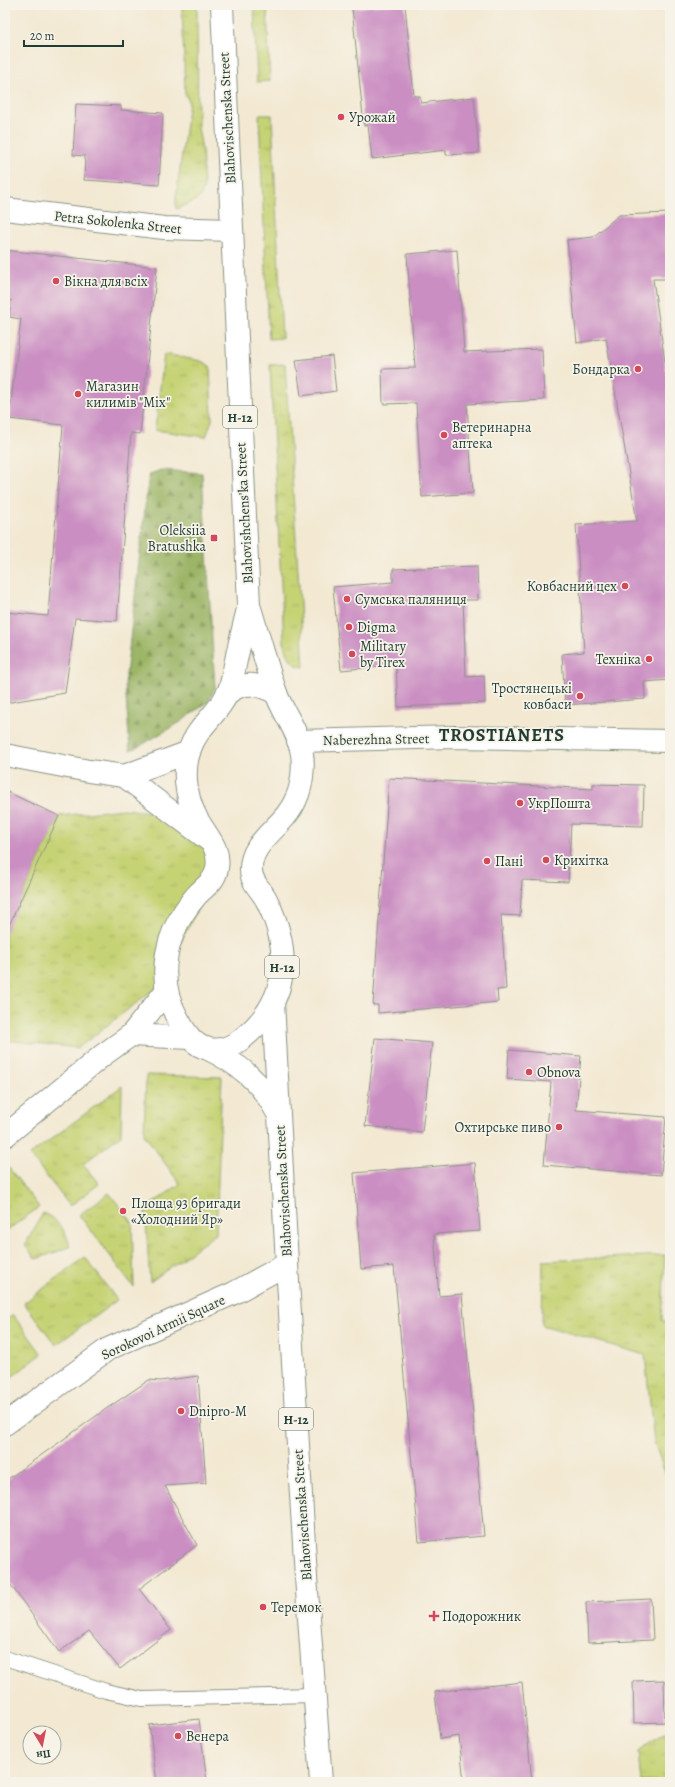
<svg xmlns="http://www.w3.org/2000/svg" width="675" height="1787" font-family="Alegreya,serif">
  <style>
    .grass { fill: url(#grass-tufts); stroke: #728854 }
    .forest { fill: url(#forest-firs); stroke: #5e794d }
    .building { fill: #ca8ec2 }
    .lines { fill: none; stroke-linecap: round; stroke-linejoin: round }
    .lane-casing { stroke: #899384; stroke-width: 16 }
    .street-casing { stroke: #899384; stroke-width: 24 }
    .secondary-casing { stroke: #899384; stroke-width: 24 }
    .primary-casing { stroke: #899384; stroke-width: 24 }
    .lane { stroke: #fff; stroke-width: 14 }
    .street { stroke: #fff; stroke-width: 22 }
    .secondary { stroke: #fff; stroke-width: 22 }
    .primary { stroke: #fff; stroke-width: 22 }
    .poi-dot { fill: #d1495b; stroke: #f7f3e8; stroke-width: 1.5 }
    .labels { text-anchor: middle; stroke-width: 3.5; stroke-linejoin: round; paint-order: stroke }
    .shield { fill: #f7f3e8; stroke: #60746a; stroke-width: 1 }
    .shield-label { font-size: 13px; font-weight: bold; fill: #1f3d34 }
    .poi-label { font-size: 14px; fill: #1f3d34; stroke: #f7f3e8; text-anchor: start }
    .street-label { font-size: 14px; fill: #1f3d34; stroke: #f7f3e8 }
    .district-label { font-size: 18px; font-weight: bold; letter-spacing: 1px; fill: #1f3d34; stroke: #f7f3e8 }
  </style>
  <defs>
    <pattern id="grass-tufts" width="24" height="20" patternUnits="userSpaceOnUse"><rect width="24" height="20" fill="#c6d375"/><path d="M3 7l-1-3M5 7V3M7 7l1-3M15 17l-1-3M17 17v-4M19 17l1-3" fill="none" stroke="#aab666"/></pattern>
    <pattern id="forest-firs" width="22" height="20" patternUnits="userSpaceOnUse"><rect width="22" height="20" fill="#9cb566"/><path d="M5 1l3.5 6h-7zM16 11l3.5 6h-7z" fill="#7f9455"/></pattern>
  </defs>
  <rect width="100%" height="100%" fill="#f7f3e8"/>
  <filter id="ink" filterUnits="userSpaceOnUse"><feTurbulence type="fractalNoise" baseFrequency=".025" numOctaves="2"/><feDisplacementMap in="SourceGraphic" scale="8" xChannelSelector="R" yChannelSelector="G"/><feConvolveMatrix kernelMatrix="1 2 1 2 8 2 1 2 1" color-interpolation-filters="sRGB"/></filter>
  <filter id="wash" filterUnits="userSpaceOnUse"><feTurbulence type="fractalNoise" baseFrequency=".012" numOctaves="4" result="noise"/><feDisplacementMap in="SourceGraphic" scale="16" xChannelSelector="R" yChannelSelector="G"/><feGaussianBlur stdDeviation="0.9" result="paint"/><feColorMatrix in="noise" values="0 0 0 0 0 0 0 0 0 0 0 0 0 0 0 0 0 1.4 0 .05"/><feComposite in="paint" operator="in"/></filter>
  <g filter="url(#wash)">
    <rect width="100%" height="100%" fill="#f3e9d3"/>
    <g class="grass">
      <polygon points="182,5 197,5 198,127 202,150 204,186 201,196 193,202 176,209 176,197 189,102 185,93"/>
      <polygon points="254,5 267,5 270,81 257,82"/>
      <polygon points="259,115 272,115 282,338 269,339"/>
      <polygon points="164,354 201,361 210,366 212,420 206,437 155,430"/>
      <path d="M 285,364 L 304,667 C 290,666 287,653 284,642 L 270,365 Z"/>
      <polygon points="124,809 176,815 213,844 211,883 157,987 78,1048 5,1040 5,915 22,897 59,816"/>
      <polygon points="146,1075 222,1077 216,1234 150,1282 145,1209 180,1184 144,1134"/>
      <polygon points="122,1086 121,1135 83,1164 99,1184 70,1206 30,1155"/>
      <polygon points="9,1168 39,1207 5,1232 5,1172"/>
      <polygon points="109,1193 132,1222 134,1287 79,1215"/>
      <path d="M 43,1213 C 58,1220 67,1231 70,1247 L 36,1259 L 25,1245 Z"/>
      <polygon points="665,1255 662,1321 670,1321 670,1486 654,1442 645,1355 542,1325 543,1261"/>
      <polygon points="85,1257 117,1300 56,1345 24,1303"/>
      <polygon points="13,1315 42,1354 5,1382 5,1321"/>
      <polygon points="670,1730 670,1782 641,1782 638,1751"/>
    </g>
    <polygon class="forest" points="161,470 202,473 215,688 208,702 179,723 138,747 130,750 125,684 148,482 150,474"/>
    <g id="blocks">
      <g class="building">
        <polygon points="383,5 405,5 414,96 420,96 421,103 474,97 479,153 446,155 446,150 372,159 368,125 364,126 352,8"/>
        <polygon points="76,104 121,106 121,110 163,113 159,185 84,180 85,156 73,155"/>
        <polygon points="670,213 670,279 653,279 670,397 670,680 644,682 645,699 565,705 562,654 584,652 576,525 637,521 606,338 577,343 567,240 593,237 619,215"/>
        <polygon points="5,250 157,267 140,434 131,433 117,621 75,618 65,693 5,703 5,612 48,616 63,425 9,419 21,319 9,317 11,300 5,300"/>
        <polygon points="457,250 464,352 542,349 544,400 467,404 473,493 422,497 416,403 383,404 382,369 415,368 407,254"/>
        <polygon points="332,356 336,391 301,396 296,360"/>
        <polygon points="477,566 478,600 463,600 466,677 484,676 485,703 398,707 396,665 341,670 333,587 393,582 393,569"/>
        <polygon points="389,778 593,789 593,784 644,785 643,826 571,824 568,882 522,880 520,916 501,915 506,989 497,990 498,1002 378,1013 378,1005 373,1005"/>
        <polygon points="5,791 59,816 5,934"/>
        <polygon points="375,1038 432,1043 422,1132 365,1126"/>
        <polygon points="509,1050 581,1056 576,1110 666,1117 661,1175 544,1165 551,1082 507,1079"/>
        <polygon points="475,1163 480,1231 434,1234 439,1296 462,1294 484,1536 419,1542 394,1266 361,1269 354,1173"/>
        <polygon points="198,1376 206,1483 165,1486 197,1545 139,1589 171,1630 120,1669 89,1631 59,1652 5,1577 5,1481 106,1409 149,1380 160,1381"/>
        <polygon points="651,1599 653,1640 588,1643 586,1602"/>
        <polygon points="664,1680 665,1722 634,1723 633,1681"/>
        <polygon points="522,1682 532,1782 464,1782 459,1736 440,1739 435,1692"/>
        <polygon points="199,1719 207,1782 157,1782 149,1725"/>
      </g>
    </g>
  </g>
  <g filter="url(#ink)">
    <use href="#blocks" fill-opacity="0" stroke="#899384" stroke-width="1"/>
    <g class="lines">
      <g class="lane-casing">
        <polyline id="lane" points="5,1658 106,1691 142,1699 314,1695"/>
      </g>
      <g class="street-casing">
        <g id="street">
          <polyline points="5,209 164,228 232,230"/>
          <polyline points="5,755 89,771 124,776 210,841"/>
          <polyline points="124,776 189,752"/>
          <polyline points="131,1035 190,1038"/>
          <polyline points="5,1136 103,1055 131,1035 166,991"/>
          <polyline points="5,1424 108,1349 234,1293 287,1264"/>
        </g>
      </g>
      <g class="secondary-casing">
        <polyline id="secondary" points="298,741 455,737 670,741"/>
      </g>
      <g class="primary-casing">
        <g id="primary">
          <path d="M 222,5 L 249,605 C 258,634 266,664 276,693 C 283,713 299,732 302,754 C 304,767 302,787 296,799 C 285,827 250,840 251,870 C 251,883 262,890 267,901 C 290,948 290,995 250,1032 C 238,1043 226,1052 209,1049 C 193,1046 185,1032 178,1019 C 154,977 166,931 196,896 C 204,887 215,882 217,868 C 220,851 211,841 202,827 C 187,805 181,775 190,749 C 197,727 218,714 227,694 C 232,686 233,674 235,665 C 239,645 244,625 249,605"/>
          <path d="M 228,693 C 244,680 259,684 276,693"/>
          <polyline points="273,1002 287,1264 306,1577 321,1782"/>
          <path d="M 206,1048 C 238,1063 262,1082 278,1114"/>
        </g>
      </g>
      <use href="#lane" class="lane"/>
      <use href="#street" class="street"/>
      <use href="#secondary" class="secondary"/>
      <use href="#primary" class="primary"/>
    </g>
  </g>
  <g class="poi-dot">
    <circle cx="341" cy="117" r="4"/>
    <circle cx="56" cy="281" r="4"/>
    <circle cx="638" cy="369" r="4"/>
    <circle cx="78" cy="394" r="4"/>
    <circle cx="444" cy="435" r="4"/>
    <rect x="210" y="534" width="8" height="8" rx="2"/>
    <circle cx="625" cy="586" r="4"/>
    <circle cx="347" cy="599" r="4"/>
    <circle cx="349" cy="627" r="4"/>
    <circle cx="352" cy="654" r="4"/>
    <circle cx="649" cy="659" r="4"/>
    <circle cx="580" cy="696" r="4"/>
    <circle cx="520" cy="803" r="4"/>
    <circle cx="546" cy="860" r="4"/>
    <circle cx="487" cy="861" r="4"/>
    <circle cx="529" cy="1072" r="4"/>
    <circle cx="559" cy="1127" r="4"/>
    <circle cx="123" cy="1211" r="4"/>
    <circle cx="181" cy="1411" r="4"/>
    <circle cx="263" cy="1607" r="4"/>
    <path d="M432 1610h4v4h4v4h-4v4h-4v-4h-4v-4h4z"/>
    <circle cx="178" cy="1736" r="4"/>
  </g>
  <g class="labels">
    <g class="shield">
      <rect x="223" y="406" width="34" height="22" rx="3"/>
      <rect x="265" y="956" width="34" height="22" rx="3"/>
      <rect x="279" y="1408" width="34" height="22" rx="3"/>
    </g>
    <g class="shield-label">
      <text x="240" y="422">Н-12</text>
      <text x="282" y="972">Н-12</text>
      <text x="296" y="1424">Н-12</text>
    </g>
    <g class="poi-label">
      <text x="349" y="122">Урожай</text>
      <text x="64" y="286">Вікна для всіх</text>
      <text x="630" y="374" text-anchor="end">Бондарка</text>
      <text x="86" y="391">Магазин<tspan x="86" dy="16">килимів "Mix"</tspan></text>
      <text x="452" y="432">Ветеринарна<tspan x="452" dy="16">аптека</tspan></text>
      <text x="206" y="535" text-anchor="end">Oleksiia<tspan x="206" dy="16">Bratushka</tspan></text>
      <text x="617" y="591" text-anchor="end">Ковбасний цех</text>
      <text x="355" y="604">Сумська паляниця</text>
      <text x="357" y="632">Digma</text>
      <text x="360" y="651">Military<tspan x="360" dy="16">by Tirex</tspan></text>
      <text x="641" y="664" text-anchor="end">Техніка</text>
      <text x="572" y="693" text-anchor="end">Тростянецькі<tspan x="572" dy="16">ковбаси</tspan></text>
      <text x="528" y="808">УкрПошта</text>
      <text x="554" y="865">Крихітка</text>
      <text x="495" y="866">Пані</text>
      <text x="537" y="1077">Obnova</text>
      <text x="551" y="1132" text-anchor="end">Охтирське пиво</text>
      <text x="131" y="1208">Площа 93 бригади<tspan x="131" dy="16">«Холодний Яр»</tspan></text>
      <text x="189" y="1416">Dnipro-M</text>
      <text x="271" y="1612">Теремок</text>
      <text x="442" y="1621">Подорожник</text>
      <text x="186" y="1741">Венера</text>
    </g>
    <g class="street-label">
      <text transform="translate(227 118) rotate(-93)" y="5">Blahovischenska Street</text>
      <text transform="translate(118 222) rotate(6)" y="5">Petra Sokolenka Street</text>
      <text transform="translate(244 513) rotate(-93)" y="5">Blahovishchens'ka Street</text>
      <text transform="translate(376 739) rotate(-1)" y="5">Naberezhna Street</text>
      <text transform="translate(283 1191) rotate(-93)" y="5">Blahovischenska Street</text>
      <text transform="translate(163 1327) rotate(-25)" y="5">Sorokovoi Armii Square</text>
      <text transform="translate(302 1515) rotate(-94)" y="5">Blahovischenska Street</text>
    </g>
    <g class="district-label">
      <text x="502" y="741">TROSTIANETS</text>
    </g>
  </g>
  <rect width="675" height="1787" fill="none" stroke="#f7f3e8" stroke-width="20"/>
  <g transform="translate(42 1745) rotate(170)"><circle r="19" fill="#f7f3e8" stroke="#a1aaa0"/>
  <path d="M0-3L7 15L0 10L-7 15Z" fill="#d1495b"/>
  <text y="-6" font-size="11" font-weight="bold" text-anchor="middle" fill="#1f3d34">Пн</text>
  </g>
  <path d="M24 40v6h99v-6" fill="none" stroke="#1f3d34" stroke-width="2"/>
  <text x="30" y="40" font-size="12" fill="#1f3d34" stroke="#f7f3e8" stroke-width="3" paint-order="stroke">20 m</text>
</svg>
